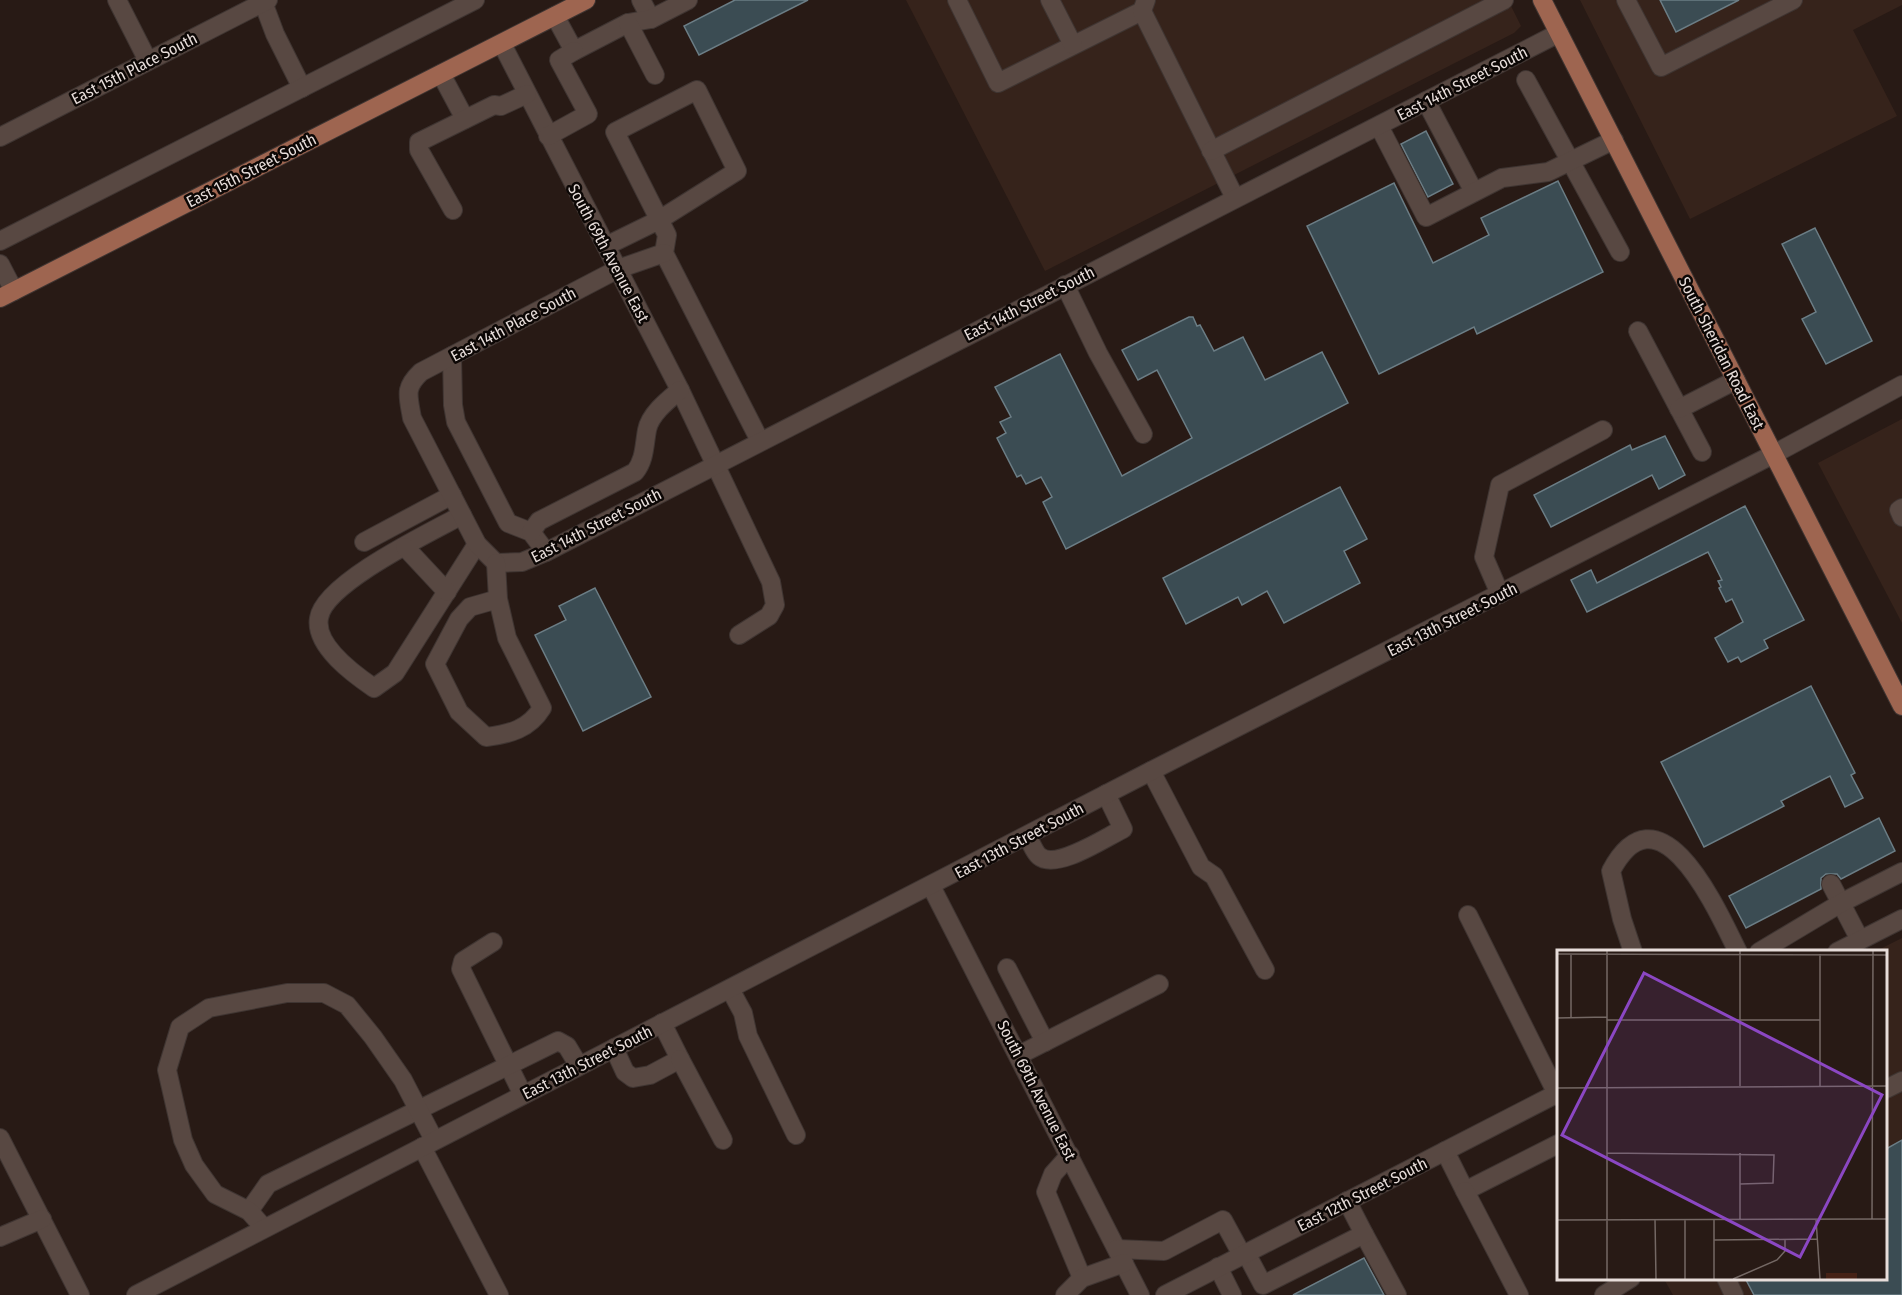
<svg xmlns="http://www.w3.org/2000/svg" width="1902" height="1295" font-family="'Fira Sans Condensed',sans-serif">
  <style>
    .built { fill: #36231b }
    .building { fill: #3b4c53; stroke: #6b7d85; stroke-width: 1.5 }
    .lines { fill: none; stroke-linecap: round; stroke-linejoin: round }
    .minor-casing { stroke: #3f3532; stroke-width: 20 }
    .major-casing { stroke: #3f3532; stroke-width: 20 }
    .minor { stroke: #584842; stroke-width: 18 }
    .major { stroke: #9e6550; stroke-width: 18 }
    .labels { text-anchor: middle; stroke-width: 5; stroke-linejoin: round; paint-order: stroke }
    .street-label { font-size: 16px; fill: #e7ddda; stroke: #0c0705 }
    .inset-road { fill: none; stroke: #746864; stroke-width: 1.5 }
    .view { fill: #8b47c3; fill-opacity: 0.15; stroke: #8b47c3; stroke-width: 3 }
    .inset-edge { fill: none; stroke: #e7ddda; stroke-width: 3 }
  </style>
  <rect width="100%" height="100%" fill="#281a15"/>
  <g class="built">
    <polygon points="906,0 1508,0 1521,26 1514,33 1045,271"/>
    <polygon points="1580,0 1902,0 1902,5 1853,30 1897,116 1690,219"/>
    <polygon points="1902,419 1902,623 1818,463"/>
    <polygon points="1902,938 1902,1295 1673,1295 1664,1279 1886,1278 1886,952 1876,951"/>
  </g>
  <g class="building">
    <polygon points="735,0 808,0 699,55 684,26"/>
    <polygon points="1660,0 1739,0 1676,32"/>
    <polygon points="1426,131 1453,184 1428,197 1401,144"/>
    <polygon points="1558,181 1603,272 1477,334 1474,327 1379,374 1307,226 1394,183 1433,263 1489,235 1481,218"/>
    <polygon points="1815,228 1872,341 1826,364 1802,319 1816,312 1782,244"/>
    <polygon points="1189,317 1193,317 1197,326 1200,325 1214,351 1243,337 1265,380 1322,352 1348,403 1066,549 1043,502 1052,497 1041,477 1026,484 1021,475 1017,477 997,438 1006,433 1000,422 1011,417 995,387 1060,354 1122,476 1192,438 1157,370 1138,380 1122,350"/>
    <polygon points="1665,436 1685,475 1659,489 1652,475 1551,527 1534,495 1630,445 1632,450"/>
    <polygon points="1340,487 1367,539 1344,551 1360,583 1284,623 1267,591 1242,605 1238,597 1186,624 1163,578"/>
    <polygon points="1745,506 1804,620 1764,640 1768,648 1741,662 1738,657 1728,662 1715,638 1743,622 1732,599 1726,602 1719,588 1721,587 1718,581 1722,580 1708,552 1587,612 1571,580 1591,570 1597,583"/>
    <polygon points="595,588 651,697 583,731 535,635 566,620 559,606"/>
    <polygon points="1811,686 1855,773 1851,775 1863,798 1845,807 1830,776 1781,801 1784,806 1704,847 1661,762"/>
    <polygon points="1879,818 1895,851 1841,879 1837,874 1826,874 1821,878 1821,889 1746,928 1729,896"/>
    <polygon points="1902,1140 1902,1295 1754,1295 1745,1278 1886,1278 1886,1149"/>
    <polygon points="1364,1258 1384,1295 1293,1295"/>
  </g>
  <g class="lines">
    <g class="minor-casing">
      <g id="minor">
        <polyline points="117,0 148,61"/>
        <polyline points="641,0 651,19"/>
        <polyline points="957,0 998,83 1142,11"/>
        <polyline points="1050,0 1073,45"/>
        <polyline points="1146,0 1142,11 1235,198"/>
        <polyline points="1626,0 1661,67 1793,0"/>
        <polyline points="263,2 275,34 302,88"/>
        <polyline points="555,16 574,51 628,23 651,19 688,0"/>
        <polyline points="628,23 655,75"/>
        <polyline points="502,44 680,390 771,582 775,605 769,616 739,635"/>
        <polyline points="441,74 465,119"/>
        <polyline points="1526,80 1620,252"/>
        <polyline points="1426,101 1474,192"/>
        <polyline points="1379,126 1426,217 1502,178 1548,172 1614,140"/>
        <polyline points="548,136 588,114 559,60 574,51"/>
        <polyline points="0,137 268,0"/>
        <polyline points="1211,151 1504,0"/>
        <polyline points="453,210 419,150 419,142 494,105 501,106 527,94"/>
        <polyline points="0,241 475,0"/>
        <polyline points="606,246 659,220 737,171 697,90 615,132 667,235 664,253 760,441"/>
        <polyline points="0,264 14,291"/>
        <polyline points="1065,285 1098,353 1143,434"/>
        <polyline points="1638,331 1702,452"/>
        <polyline points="452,356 453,405 456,422 508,523 531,532 546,552"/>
        <polyline points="1679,409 1736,380"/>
        <polyline points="1902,508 1899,510 1902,517"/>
        <path d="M 462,515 C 431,532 324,583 319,618 C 314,646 355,675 374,688 L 395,673 L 477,544"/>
        <path d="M 531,532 L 539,521 L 635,472 C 645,459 644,446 647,430 C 650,414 668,400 680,390"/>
        <polyline points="364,542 452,495"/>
        <polyline points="405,547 447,592"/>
        <polyline points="496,563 522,562 546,552 1559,33"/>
        <path d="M 496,563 L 477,544 L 412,418 C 408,395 404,388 421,372 L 618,269 L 664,253"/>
        <path d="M 496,563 L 498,599 L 507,638 L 542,708 C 529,729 510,734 486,737 L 459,712 L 435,664 L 459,619 L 470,607 L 498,599"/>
        <polyline points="1500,594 1484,557 1500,485 1603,430"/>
        <polyline points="1151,771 1201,867 1214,876 1265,970"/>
        <path d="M 1027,836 C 1031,842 1034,852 1039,856 C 1056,871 1106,837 1123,829 L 1106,794"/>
        <polyline points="1831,884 1860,940"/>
        <polyline points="931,886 1140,1295"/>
        <polyline points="1468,915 1558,1096"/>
        <polyline points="493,942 463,961 461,969 523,1095"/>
        <path d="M 1633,952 L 1622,919 L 1611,871 C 1660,779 1718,912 1738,952"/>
        <polyline points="1759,952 1841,903 1902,872"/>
        <polyline points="1837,952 1902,919"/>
        <polyline points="1007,968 1045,1042"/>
        <polyline points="730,989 743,1013 748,1036 796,1135"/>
        <polyline points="614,1048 625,1072 633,1078 650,1075 680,1059 662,1023"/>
        <polyline points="1019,1055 1159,984"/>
        <polyline points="680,1059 723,1140"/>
        <polyline points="1886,1089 1902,1081"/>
        <polyline points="0,1138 80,1295"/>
        <polyline points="422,1147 499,1295"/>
        <polyline points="1445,1151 1465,1191 1558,1144"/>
        <polyline points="1070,1155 1053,1174 1046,1192 1082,1278"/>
        <polyline points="1465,1191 1519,1295"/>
        <polyline points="249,1211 268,1184 558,1041 567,1046 579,1066"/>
        <polyline points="264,1228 249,1211 215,1194 194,1165 183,1140 167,1070 180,1027 209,1008 287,993 324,993 347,1005 373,1037 403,1080 434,1140"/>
        <polyline points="1364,1234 1397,1295"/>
        <polyline points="0,1237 42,1219"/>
        <polyline points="1117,1249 1164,1251 1223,1220 1242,1255"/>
        <polyline points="1246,1253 1263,1285 1364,1234 1347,1201"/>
        <polyline points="1218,1267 1232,1295"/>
        <polyline points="1726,1278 1734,1295"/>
        <polyline points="136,1295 1151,771 1774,454 1902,385"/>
        <polyline points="1065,1295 1082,1278 1124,1263"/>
        <polyline points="1165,1295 1558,1093"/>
        <polyline points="1604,1295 1631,1278"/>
      </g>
    </g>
    <g class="major-casing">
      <g id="major">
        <polyline points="1542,0 1902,706"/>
        <polyline points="0,298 586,0"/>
      </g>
    </g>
    <use href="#minor" class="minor"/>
    <use href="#major" class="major"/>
  </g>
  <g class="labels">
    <g class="street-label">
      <text transform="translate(134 68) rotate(-27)" y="6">East 15th Place South</text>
      <text transform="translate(1462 83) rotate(-27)" y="6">East 14th Street South</text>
      <text transform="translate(251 170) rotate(-27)" y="6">East 15th Street South</text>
      <text transform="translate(609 253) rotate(62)" y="6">South 69th Avenue East</text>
      <text transform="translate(1029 303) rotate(-27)" y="6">East 14th Street South</text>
      <text transform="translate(513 324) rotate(-28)" y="6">East 14th Place South</text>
      <text transform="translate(1722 353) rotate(63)" y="6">South Sheridan Road East</text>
      <text transform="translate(596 525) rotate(-27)" y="6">East 14th Street South</text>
      <text transform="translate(1452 619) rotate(-27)" y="6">East 13th Street South</text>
      <text transform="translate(1019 840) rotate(-28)" y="6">East 13th Street South</text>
      <text transform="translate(587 1062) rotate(-27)" y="6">East 13th Street South</text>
      <text transform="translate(1037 1090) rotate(63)" y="6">South 69th Avenue East</text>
      <text transform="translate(1362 1194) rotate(-27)" y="6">East 12th Street South</text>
    </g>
  </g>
  <g transform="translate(1557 950)">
    <rect width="330" height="330" fill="#281a15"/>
    <path d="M 269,323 L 300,323 L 300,329 L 269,329 Z" fill="#462216"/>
    <path class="inset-road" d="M 50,1 L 50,329M 183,1 L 183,136M 0,4 L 330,5M 14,4 L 14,68M 0,68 L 50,67M 50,70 L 263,70M 263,136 L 263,4M 0,138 L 330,136M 50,203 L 217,205 L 216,233 L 183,234M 183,203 L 183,269M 98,269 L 99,329M 128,269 L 128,329M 157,269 L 157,329M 259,269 L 263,329M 315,269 L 316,1M 0,270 L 330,269M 157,290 L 260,289M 176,329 L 220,310 L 228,301 L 228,290"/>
    <path class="view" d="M 87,23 L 325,145 L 243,307 L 5,185 Z"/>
    <rect width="330" height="330" class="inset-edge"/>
  </g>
</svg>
